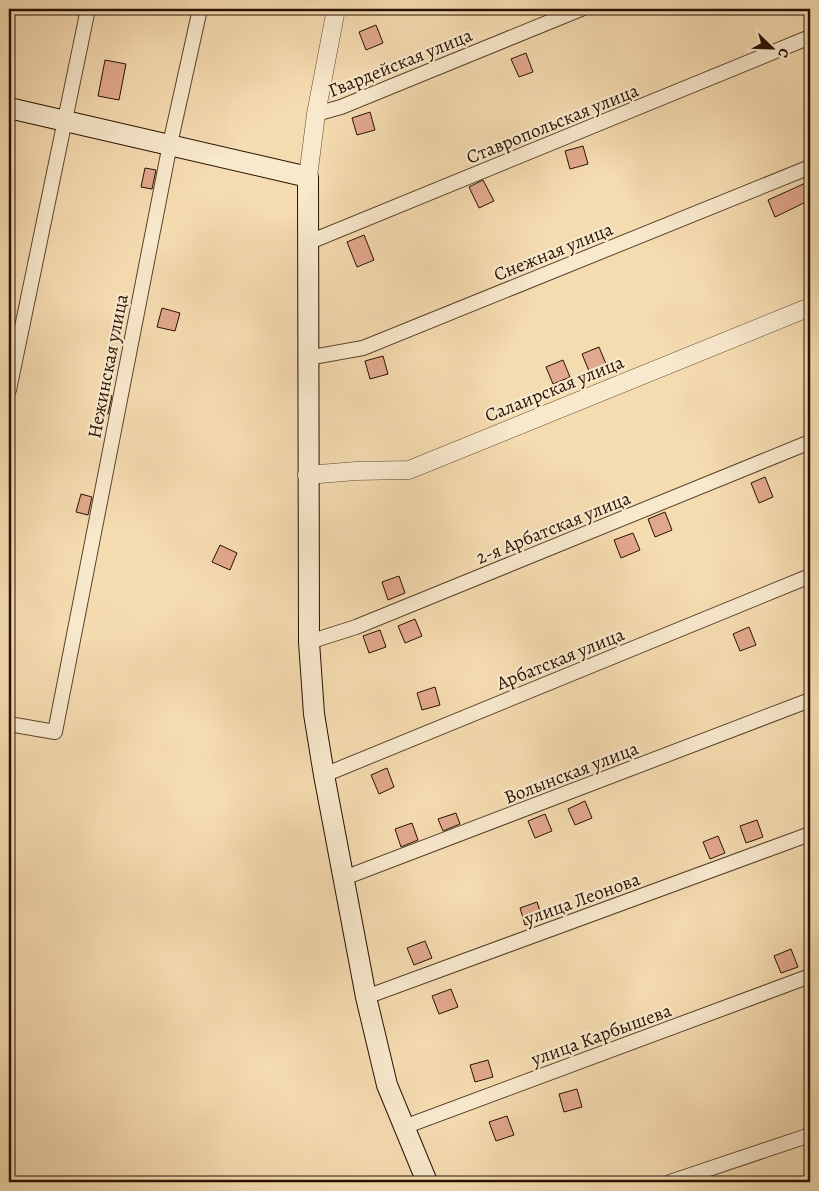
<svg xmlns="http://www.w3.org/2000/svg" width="819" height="1191" font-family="Alegreya,serif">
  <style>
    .building { fill: #e2a88d; stroke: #271100 }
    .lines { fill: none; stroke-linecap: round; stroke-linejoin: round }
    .minor-casing { stroke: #5a442c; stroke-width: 16 }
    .tertiary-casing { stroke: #5a442c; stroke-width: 19 }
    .secondary-casing { stroke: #271100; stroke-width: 22 }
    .minor { stroke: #f8e8cc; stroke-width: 14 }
    .tertiary { stroke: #f8e8cc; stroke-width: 18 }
    .secondary { stroke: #f8e8cc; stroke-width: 20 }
    .labels { text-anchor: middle; stroke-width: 4.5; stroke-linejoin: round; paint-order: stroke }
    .street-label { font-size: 19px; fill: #271100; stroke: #f8e8cc }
  </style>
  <rect width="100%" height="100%" fill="#f5dbb0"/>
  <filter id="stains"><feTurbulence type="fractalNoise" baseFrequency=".004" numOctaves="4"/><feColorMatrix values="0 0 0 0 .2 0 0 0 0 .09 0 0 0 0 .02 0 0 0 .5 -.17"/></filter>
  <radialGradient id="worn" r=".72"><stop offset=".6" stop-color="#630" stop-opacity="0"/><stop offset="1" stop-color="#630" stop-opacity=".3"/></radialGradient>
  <g class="building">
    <polygon points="376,25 383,43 366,50 359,32"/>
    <polygon points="526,53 533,72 519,77 511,59"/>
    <polygon points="105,60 126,64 119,100 98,96"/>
    <polygon points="370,112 375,130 357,135 352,118"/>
    <polygon points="583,146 588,164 570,169 565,151"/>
    <polygon points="145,168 156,170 152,189 141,187"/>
    <polygon points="483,180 494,201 479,208 469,187"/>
    <polygon points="810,181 810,200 775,217 768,200"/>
    <polygon points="364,235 374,260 357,267 347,242"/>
    <polygon points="162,308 180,313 175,331 157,327"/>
    <polygon points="599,347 606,364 589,371 582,354"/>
    <polygon points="383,356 388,374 370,379 365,361"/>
    <polygon points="563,360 570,377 553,384 546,367"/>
    <polygon points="100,393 112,396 108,414 96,411"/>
    <polygon points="765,477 773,497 759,503 751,483"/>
    <polygon points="81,494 92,497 88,515 76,512"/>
    <polygon points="665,512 672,530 655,537 648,519"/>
    <polygon points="633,533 640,550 621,558 614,540"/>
    <polygon points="220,545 237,553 230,570 212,562"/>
    <polygon points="399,576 405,593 388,600 382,582"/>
    <polygon points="415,619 422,636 405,643 398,626"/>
    <polygon points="749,627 756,645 740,651 733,634"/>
    <polygon points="380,630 386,647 369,653 363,636"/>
    <polygon points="435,687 440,705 422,710 417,693"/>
    <polygon points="387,768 394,787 379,794 371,775"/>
    <polygon points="585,801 592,818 575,825 568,809"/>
    <polygon points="456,813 460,824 443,831 438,819"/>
    <polygon points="545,814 552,831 535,838 528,821"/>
    <polygon points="757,820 763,837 746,843 740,826"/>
    <polygon points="412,823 418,840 401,847 395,829"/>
    <polygon points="718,836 725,853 710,859 703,842"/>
    <polygon points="537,902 543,920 525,925 520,908"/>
    <polygon points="425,941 432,958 414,965 407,948"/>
    <polygon points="791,949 798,967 781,973 774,956"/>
    <polygon points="451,989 458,1007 439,1014 432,996"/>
    <polygon points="488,1060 493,1077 475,1082 470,1065"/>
    <polygon points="577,1089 582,1107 564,1112 559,1094"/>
    <polygon points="507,1116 514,1135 496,1141 489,1122"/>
  </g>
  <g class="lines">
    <g class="minor-casing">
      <g id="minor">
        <polyline points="316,114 341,107 581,9"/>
        <polyline points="307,243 810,37"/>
        <polyline points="307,358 363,348 810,167"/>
        <polyline points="9,390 88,9"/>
        <polyline points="309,642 356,627 810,442"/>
        <polyline points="9,724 55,732 170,144 200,9"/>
        <polyline points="324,775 810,576"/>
        <polyline points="344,878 810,700"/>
        <polyline points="366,997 810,834"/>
        <polyline points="404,1127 810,976"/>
        <polyline points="670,1182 810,1135"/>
      </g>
    </g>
    <g class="tertiary-casing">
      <g id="tertiary">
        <polyline points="308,177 316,114 336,9"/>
        <polyline points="307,475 356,471 409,470 810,307"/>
      </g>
    </g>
    <g class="secondary-casing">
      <polyline id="secondary" points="9,108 308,177 309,642 314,714 324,775 366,997 387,1085 427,1182"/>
    </g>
    <use href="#minor" class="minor"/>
    <use href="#tertiary" class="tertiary"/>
    <use href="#secondary" class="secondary"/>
  </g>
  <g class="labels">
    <g class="street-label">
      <text transform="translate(400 62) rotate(-22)" y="7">Гвардейская улица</text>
      <text transform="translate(552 123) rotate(-22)" y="7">Ставропольская улица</text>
      <text transform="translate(553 251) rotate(-22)" y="7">Снежная улица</text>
      <text transform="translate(107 366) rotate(-79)" y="7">Нежинская улица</text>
      <text transform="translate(554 388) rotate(-22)" y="7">Салаирская улица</text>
      <text transform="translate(553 527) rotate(-22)" y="7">2-я Арбатская улица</text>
      <text transform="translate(560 658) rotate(-22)" y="7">Арбатская улица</text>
      <text transform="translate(571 772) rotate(-21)" y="7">Волынская улица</text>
      <text transform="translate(582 898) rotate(-20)" y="7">улица Леонова</text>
      <text transform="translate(601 1034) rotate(-20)" y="7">улица Карбышева</text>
    </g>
  </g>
  <rect width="819" height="1191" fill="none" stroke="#f5dbb0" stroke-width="30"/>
  <rect x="10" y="10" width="799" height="1171" fill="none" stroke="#271100" stroke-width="2.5"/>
  <rect x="15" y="15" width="789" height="1161" fill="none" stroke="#271100"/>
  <g transform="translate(772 48) rotate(113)" stroke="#f8e8cc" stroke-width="4" paint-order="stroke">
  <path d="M0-4L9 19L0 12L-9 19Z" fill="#271100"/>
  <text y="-8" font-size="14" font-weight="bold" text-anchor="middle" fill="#271100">С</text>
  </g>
  <rect width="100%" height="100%" filter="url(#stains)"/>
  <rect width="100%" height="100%" fill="url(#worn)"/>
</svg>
